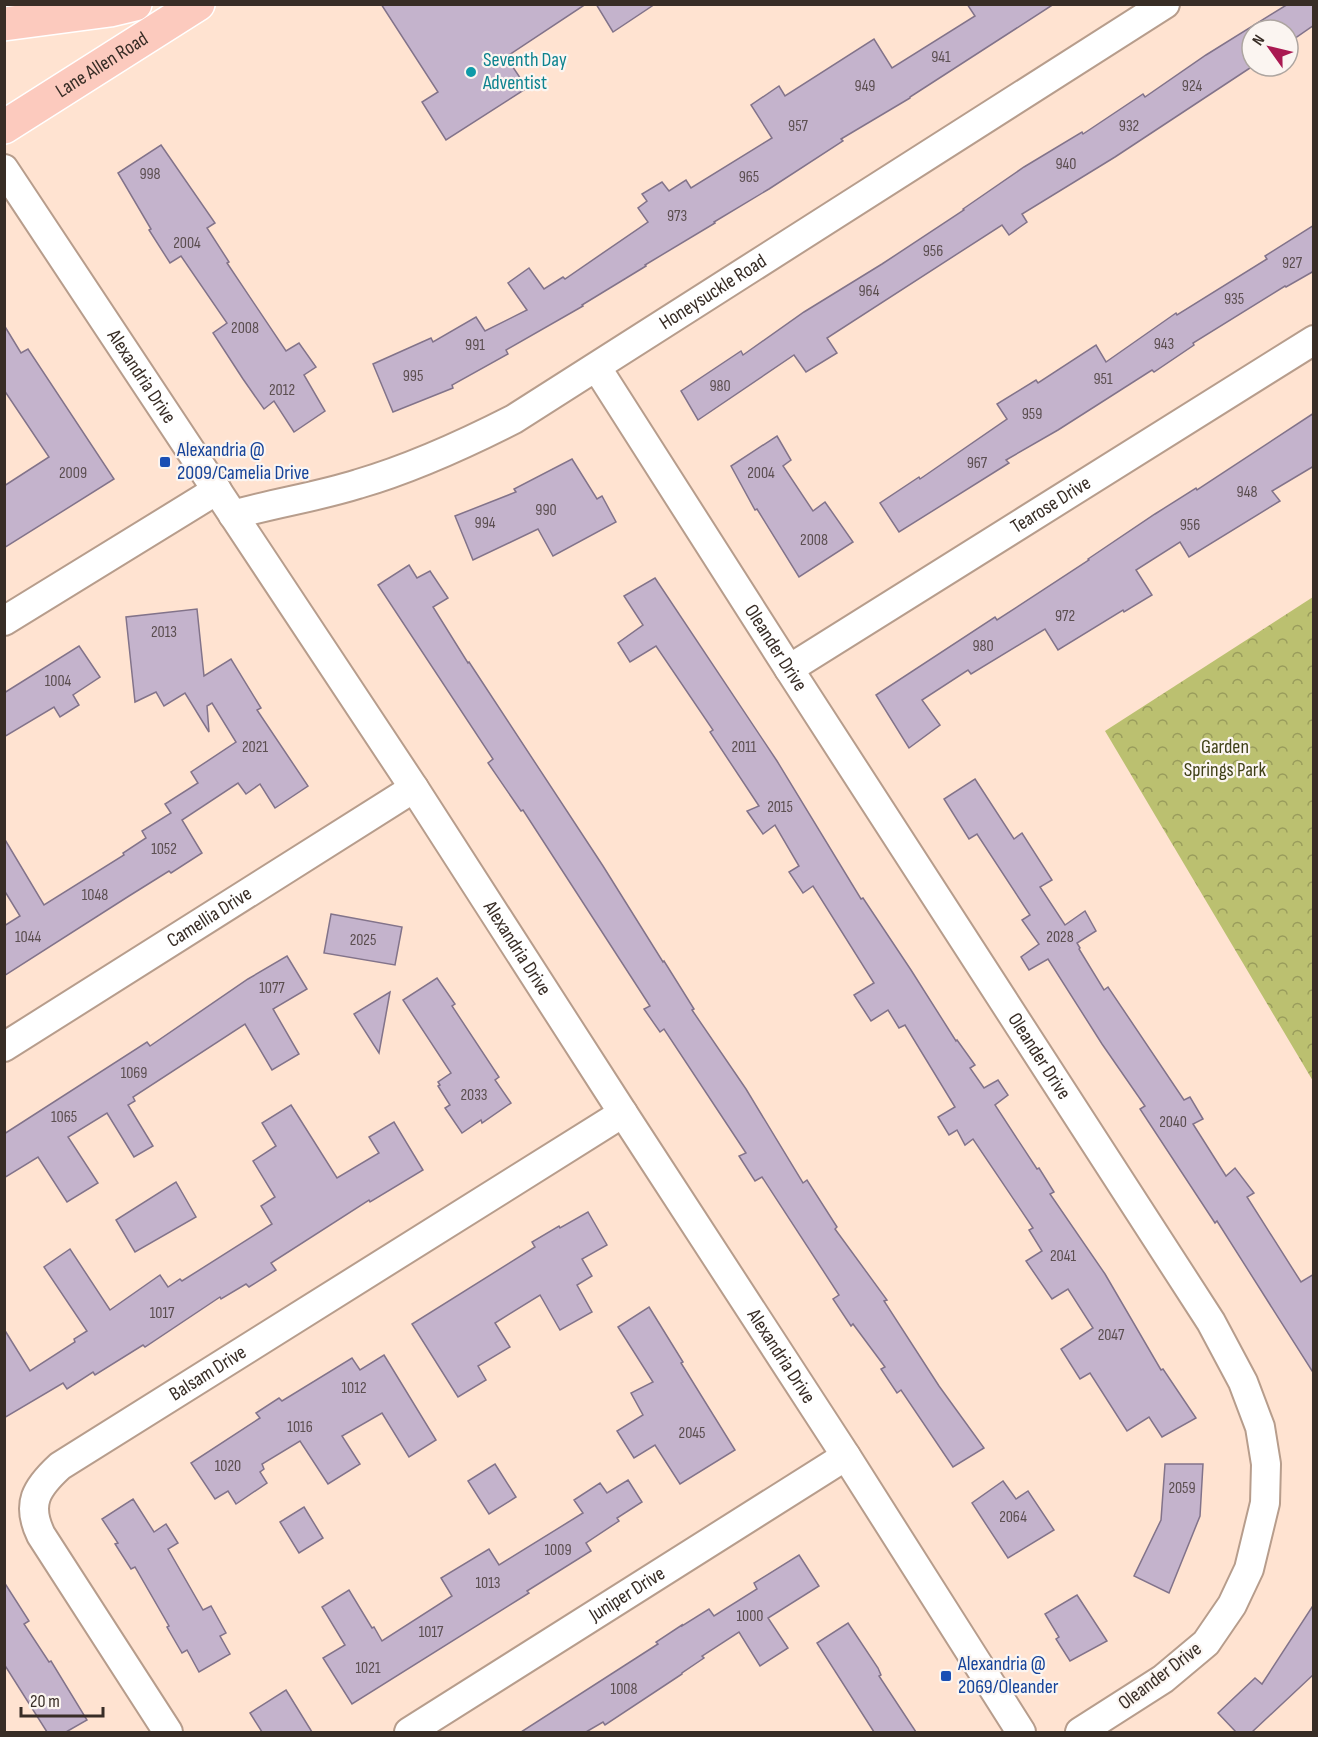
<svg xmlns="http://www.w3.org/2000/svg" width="1318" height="1737" font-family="'Sofia Sans Condensed',sans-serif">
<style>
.park{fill:url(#park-crowns)}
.building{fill:#c4b3cc;stroke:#82738a;stroke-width:1.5}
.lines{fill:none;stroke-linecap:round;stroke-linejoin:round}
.minor-casing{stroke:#b79d8c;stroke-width:32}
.major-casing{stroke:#fff;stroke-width:36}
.minor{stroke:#fff;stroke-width:28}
.major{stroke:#fccabe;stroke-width:33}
.culture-dot{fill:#0f9aa8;stroke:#fbf5f1;stroke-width:2}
.transit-dot{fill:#1a4fb4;stroke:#fbf5f1;stroke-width:2}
.labels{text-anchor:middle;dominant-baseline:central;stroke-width:4.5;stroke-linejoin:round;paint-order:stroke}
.number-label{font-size:16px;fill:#5b4e50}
.culture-label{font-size:20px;fill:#0d838f;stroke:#fbf5f1;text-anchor:start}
.street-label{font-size:20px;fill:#382d26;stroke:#fbf5f1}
.transit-label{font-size:20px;fill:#164399;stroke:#fbf5f1;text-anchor:start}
.park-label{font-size:20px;fill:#3f4016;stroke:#fbf5f1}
</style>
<defs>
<pattern id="park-crowns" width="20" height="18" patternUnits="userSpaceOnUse" patternTransform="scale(1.5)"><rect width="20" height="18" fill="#bbc070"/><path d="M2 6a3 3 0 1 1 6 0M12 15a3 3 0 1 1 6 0" fill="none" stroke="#999c5c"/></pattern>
</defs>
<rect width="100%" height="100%" fill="#ffe3d1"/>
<!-- park -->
<polygon class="park" points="1313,597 1313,1081 1105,731"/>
<!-- building -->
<g class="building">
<polygon points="381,4 586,4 506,57 527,88 446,140 422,102 438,92"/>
<polygon points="596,4 655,4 613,32"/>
<polygon points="967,4 1054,4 910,97 910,98 841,139 843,141 769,189 714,222 715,223 645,265 646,266 582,305 583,306 506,350 508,354 452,385 453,388 393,412 373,364 431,338 433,342 476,317 485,331 527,310 508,283 529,268 544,289 563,277 565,279 648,222 638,208 647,201 642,194 662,182 669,191 686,180 691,188 772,138 751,105 779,86 785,96 874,39 892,68 975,16"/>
<polygon points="1288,4 1314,4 1314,25 1288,43 1288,30 1252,30 1253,66 1115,157 1022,214 1027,222 1009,235 1002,225 827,338 837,353 806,372 794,355 698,420 681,391 741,351 743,355 804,312 882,264 964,210 963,209 1024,167 1082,132 1083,134 1143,94 1145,97 1206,55"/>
<polygon points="161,145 215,223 207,228 229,262 227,263 286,351 299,343 316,367 304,375 325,411 294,432 274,401 264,409 243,379 213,333 227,323 181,256 170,263 149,230 151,229 118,173"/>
<polygon points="1314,225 1314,271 1286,287 1285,286 1193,343 1194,345 1154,372 1152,370 1058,430 1006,460 1009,463 899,532 880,503 919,477 920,479 1007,419 997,404 1036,380 1038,383 1096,345 1106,362 1176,313 1177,315 1267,259 1265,256"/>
<polygon points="4,325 21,353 28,349 114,479 4,548 4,486 49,457 4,390"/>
<polygon points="1314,413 1314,466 1272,491 1280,501 1189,557 1180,542 1136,570 1152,595 1124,612 1123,610 1058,650 1045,629 971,674 968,670 922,700 940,725 909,748 876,695 995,617 997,620 1089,560 1088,559 1155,514 1196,488 1197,490"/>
<polygon points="777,436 791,460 783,466 813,511 825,502 853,542 799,577 757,509 755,510 731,466"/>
<polygon points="572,459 597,499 602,496 616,522 553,556 538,529 473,560 455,516 516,492 514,489"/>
<polygon points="409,565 417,578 430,571 448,598 433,607 468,663 469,662 603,866 663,962 664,961 694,1009 692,1010 746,1089 803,1183 807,1180 837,1227 835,1229 887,1300 884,1301 939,1386 984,1448 953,1467 901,1390 897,1393 881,1369 885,1367 853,1324 851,1326 833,1299 839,1295 762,1177 755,1181 739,1156 746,1153 664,1029 660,1032 644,1009 650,1006 523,810 521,811 488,763 493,759 378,585"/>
<polygon points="655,578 777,761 861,899 863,898 911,970 956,1041 957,1040 975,1065 970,1068 984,1088 998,1080 1008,1095 995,1105 1037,1169 1039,1168 1054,1192 1050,1194 1105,1274 1161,1370 1163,1369 1196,1418 1162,1437 1149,1417 1127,1431 1090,1373 1080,1379 1061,1349 1093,1328 1068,1289 1052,1299 1026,1261 1042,1251 1029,1230 1033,1228 973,1139 965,1145 957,1130 949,1135 938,1117 955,1107 905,1025 899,1028 888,1010 871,1021 854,995 874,983 813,886 803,893 789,872 799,866 775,825 763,834 747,811 759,806 710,732 713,730 656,646 630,662 618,643 643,625 624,596"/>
<polygon points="197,609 204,676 231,659 261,708 257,710 308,786 275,808 260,784 246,794 238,783 182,820 202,853 171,873 169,871 129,896 4,976 4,926 20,916 4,890 4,838 44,905 124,855 123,853 146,838 142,831 171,813 165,804 198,783 191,772 236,742 212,703 207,706 209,732 185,693 164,706 156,692 135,702 126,617"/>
<polygon points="79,646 100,677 73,695 79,705 60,717 54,707 4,737 4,693"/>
<polygon points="975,779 1014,839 1022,833 1052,880 1040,887 1065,925 1085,911 1096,931 1077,943 1080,948 1079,949 1104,990 1108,987 1184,1100 1190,1097 1203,1119 1193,1124 1226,1176 1235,1168 1254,1193 1247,1197 1301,1282 1314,1274 1314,1374 1217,1221 1215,1223 1140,1109 1145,1106 1102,1044 1048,959 1029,970 1021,957 1039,944 1022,920 1030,915 977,834 969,839 944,799"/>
<polygon points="331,914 402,927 395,965 324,953"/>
<polygon points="287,956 307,989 273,1009 299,1054 272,1070 245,1024 133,1097 135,1101 128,1105 153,1146 134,1157 107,1113 68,1137 98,1183 67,1202 38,1157 4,1178 4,1134 147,1042 150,1046 248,979"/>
<polygon points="437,978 455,1004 452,1006 499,1077 495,1080 511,1103 482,1123 481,1120 462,1133 445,1108 450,1105 438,1086 440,1085 438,1082 451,1073 403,1000"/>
<polygon points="390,992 379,1053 354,1014"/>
<polygon points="291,1105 337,1178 379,1153 369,1137 394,1122 423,1170 370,1202 369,1200 271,1263 276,1270 249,1287 246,1284 221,1299 220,1297 145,1347 143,1345 95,1375 93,1372 67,1389 63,1383 4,1418 4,1329 30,1371 75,1342 74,1339 87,1331 44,1267 70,1249 110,1310 160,1275 168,1287 180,1279 182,1281 272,1224 261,1206 275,1197 253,1161 276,1146 262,1123"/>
<polygon points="176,1182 196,1217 135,1252 116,1220"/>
<polygon points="588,1212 607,1245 582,1259 592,1276 577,1285 592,1312 560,1330 540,1295 495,1323 510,1347 478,1366 486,1380 458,1397 412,1324 535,1247 532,1242 559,1226 560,1228"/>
<polygon points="649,1307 683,1362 681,1363 735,1450 680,1484 655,1445 634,1458 617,1431 643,1415 631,1393 653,1382 618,1327"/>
<polygon points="384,1355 436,1440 409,1457 382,1413 342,1436 360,1464 328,1484 300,1441 262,1464 264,1469 260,1472 267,1483 236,1504 228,1491 215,1499 191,1463 260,1418 256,1413 279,1398 282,1401 352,1358 360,1370"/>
<polygon points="495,1464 516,1497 489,1514 468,1481"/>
<polygon points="1165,1464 1203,1464 1200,1516 1169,1593 1134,1576 1161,1520"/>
<polygon points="628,1480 642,1502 617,1518 619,1521 586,1543 591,1551 527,1591 529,1593 352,1704 323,1658 345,1645 322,1607 349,1590 372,1628 374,1627 382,1641 452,1596 441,1578 489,1549 499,1565 583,1513 574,1500 600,1483 607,1493"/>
<polygon points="1003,1481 1016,1499 1028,1491 1054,1530 1008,1558 972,1503"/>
<polygon points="133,1499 154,1532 166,1524 178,1543 168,1549 203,1610 211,1606 226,1633 220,1636 230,1654 199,1672 187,1650 182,1653 167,1627 169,1626 135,1567 131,1569 115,1544 118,1543 102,1519"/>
<polygon points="304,1507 323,1538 299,1553 280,1522"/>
<polygon points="799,1555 819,1586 768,1618 788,1648 760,1666 739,1632 702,1656 704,1658 682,1673 682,1674 605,1725 603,1722 586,1732 521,1732 658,1644 656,1642 682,1625 682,1626 709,1609 714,1616 757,1589 754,1583"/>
<polygon points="4,1582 29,1621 24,1624 49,1662 51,1661 87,1720 66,1732 47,1732 4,1664"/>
<polygon points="1077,1595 1107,1641 1070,1661 1056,1639 1059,1637 1045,1614"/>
<polygon points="1314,1604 1314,1674 1252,1732 1236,1732 1218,1713 1255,1678 1262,1684"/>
<polygon points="848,1623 878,1668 881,1675 879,1676 916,1732 874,1732 817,1643"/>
<polygon points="286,1690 312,1732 262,1732 250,1713"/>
</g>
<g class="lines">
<defs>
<g id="minor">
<path id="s1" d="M4 169 414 788 623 1113 846 1456 1021 1732"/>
<path id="s2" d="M597 368 789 669 1211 1322 1243 1382 1260 1427 1266 1464 1265 1503 1249 1569 1232 1605 1206 1643 1163 1679 1080 1732"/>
<path id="s3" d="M233 515C274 503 317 497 358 484 413 468 463 445 514 419L1165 4"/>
<polyline points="4,621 217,490"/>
<path id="s4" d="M789 669 1314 340"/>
<path id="s5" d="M4 1047 414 788"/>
<path id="s6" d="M168 1732 41 1535C26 1504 36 1488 60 1466L623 1113"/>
<path id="s7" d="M409 1732 846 1456"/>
</g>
<g id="major">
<polyline points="4,24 110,10 135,4"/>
<path id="s8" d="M4 127 198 4"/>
</g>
</defs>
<!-- minor casing -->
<use href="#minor" class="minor-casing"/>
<!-- major casing -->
<use href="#major" class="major-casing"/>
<!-- minor -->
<use href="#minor" class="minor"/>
<!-- major -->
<use href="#major" class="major"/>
</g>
<!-- markers -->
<circle class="culture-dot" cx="471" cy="72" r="6"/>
<g class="transit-dot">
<rect x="159" y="456" width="12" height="12" rx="3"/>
<rect x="940" y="1670" width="12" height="12" rx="3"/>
</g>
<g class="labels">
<!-- number labels -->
<g class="number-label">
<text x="941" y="57">941</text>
<text x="865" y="86">949</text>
<text x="1192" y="86">924</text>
<text x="798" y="126">957</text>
<text x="1129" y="126">932</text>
<text x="1066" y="164">940</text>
<text x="150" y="174">998</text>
<text x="749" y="177">965</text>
<text x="677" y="216">973</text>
<text x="187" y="243">2004</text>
<text x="933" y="251">956</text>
<text x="1292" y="263">927</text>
<text x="869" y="291">964</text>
<text x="1234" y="299">935</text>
<text x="245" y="328">2008</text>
<text x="1164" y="344">943</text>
<text x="475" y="345">991</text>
<text x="413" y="376">995</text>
<text x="1103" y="379">951</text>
<text x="720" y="386">980</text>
<text x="282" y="390">2012</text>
<text x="1032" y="414">959</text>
<text x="977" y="463">967</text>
<text x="73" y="473">2009</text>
<text x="761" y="473">2004</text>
<text x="1247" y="492">948</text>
<text x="546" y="510">990</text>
<text x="485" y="523">994</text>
<text x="1190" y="525">956</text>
<text x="814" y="540">2008</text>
<text x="1065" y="616">972</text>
<text x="164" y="632">2013</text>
<text x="983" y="646">980</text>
<text x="58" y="681">1004</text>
<text x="255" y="747">2021</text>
<text x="744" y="747">2011</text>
<text x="780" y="807">2015</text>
<text x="164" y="849">1052</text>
<text x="95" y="895">1048</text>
<text x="28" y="937">1044</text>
<text x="1060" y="937">2028</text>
<text x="363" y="940">2025</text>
<text x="272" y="988">1077</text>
<text x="134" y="1073">1069</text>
<text x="474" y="1095">2033</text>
<text x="64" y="1117">1065</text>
<text x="1173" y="1122">2040</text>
<text x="1063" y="1256">2041</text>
<text x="162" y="1313">1017</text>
<text x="1111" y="1335">2047</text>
<text x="354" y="1388">1012</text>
<text x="300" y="1427">1016</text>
<text x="692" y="1433">2045</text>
<text x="228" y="1466">1020</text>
<text x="1182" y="1488">2059</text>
<text x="1013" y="1517">2064</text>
<text x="558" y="1550">1009</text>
<text x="488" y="1583">1013</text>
<text x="750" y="1616">1000</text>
<text x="431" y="1632">1017</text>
<text x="368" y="1668">1021</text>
<text x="624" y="1689">1008</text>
</g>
<!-- culture labels -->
<g class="culture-label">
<text x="483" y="60">Seventh Day<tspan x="483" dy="23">Adventist</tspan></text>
</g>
<!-- street labels -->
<g class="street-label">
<text stroke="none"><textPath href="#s8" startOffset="116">Lane Allen Road</textPath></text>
<text stroke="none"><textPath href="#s3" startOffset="534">Honeysuckle Road</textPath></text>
<text stroke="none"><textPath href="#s1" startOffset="249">Alexandria Drive</textPath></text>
<text stroke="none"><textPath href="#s4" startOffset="309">Tearose Drive</textPath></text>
<text stroke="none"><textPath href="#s2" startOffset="332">Oleander Drive</textPath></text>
<text stroke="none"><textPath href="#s5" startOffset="243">Camellia Drive</textPath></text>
<text stroke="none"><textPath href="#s1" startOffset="933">Alexandria Drive</textPath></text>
<text stroke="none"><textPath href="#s2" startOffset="818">Oleander Drive</textPath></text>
<text stroke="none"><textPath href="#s1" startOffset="1419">Alexandria Drive</textPath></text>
<text stroke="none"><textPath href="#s6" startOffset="488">Balsam Drive</textPath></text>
<text stroke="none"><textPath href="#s7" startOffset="258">Juniper Drive</textPath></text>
<text transform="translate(1160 1676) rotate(-37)">Oleander Drive</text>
</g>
<!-- transit labels -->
<g class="transit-label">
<text x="177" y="450">Alexandria @<tspan x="177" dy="23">2009/Camelia Drive</tspan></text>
<text x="958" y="1664">Alexandria @<tspan x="958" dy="23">2069/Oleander</tspan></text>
</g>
<!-- park labels -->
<g class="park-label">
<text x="1225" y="747">Garden<tspan x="1225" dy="23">Springs Park</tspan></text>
</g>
</g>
<!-- border -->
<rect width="1318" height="1737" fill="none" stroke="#382d26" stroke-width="12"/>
<!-- north arrow -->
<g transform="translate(1270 48) rotate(304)"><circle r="28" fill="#fbf5f1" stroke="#ada5a0" stroke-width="1.5"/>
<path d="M0-4.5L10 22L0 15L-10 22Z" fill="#aa1952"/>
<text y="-9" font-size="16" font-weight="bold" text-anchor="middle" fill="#382d26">N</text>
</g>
<!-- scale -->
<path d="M21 1707v9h82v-9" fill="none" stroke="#382d26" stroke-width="3"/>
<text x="30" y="1707" font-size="18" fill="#382d26" stroke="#fbf5f1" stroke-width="4.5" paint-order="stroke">20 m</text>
</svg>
